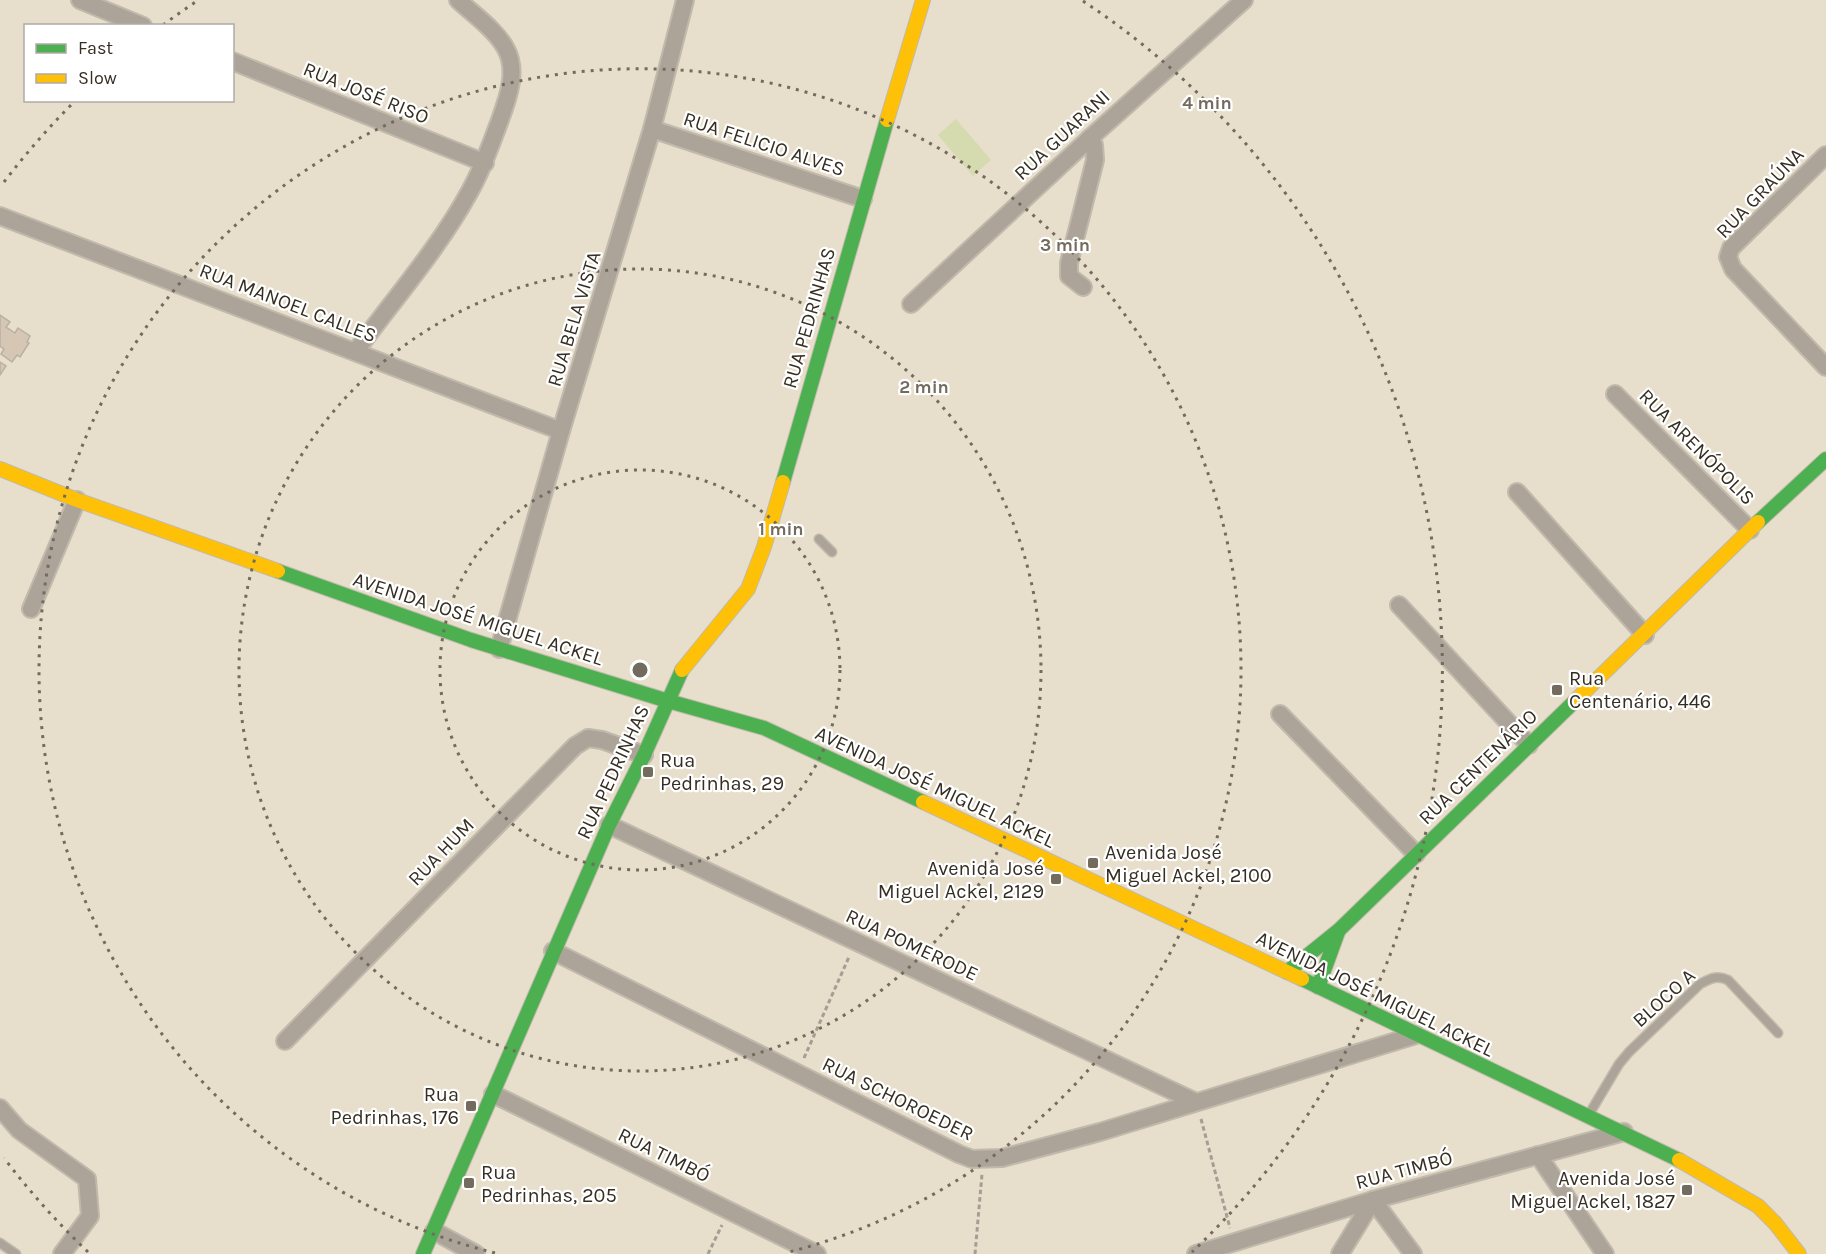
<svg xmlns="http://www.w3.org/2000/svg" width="1826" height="1254" font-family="Karla,sans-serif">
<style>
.green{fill:#d6daaf}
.building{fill:#d5c7b3;stroke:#b9b0a3;stroke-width:1.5}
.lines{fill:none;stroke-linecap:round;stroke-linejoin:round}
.lane-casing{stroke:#c1baac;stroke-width:11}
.street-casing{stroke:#c1baac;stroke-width:20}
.fast-casing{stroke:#c1baac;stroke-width:16}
.slow-casing{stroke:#c1baac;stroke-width:16}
.path{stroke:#a59e94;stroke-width:3;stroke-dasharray:4.5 3;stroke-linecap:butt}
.lane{stroke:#aca499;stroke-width:8}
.street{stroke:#aca499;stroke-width:16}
.fast{stroke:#4caf50;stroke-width:14}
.slow{stroke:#ffc107;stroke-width:14}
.ring{fill:none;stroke:#736c5e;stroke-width:3;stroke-dasharray:3 6}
.poi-dot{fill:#736c5e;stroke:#fff;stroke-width:2}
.labels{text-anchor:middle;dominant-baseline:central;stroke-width:4.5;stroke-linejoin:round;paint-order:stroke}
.street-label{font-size:20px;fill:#352e22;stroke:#fff}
.poi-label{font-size:20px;fill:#352e22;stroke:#fff;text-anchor:start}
.centre{fill:#736c5e;stroke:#fff;stroke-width:3}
.ring-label{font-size:18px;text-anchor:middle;font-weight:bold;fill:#736c5e;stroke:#fff;stroke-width:4.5;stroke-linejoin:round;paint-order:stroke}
</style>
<rect width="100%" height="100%" fill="#e7decc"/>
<!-- green -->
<polygon class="green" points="956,119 991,160 973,176 938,135"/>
<!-- building -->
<g class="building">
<polygon points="0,315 10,322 6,327 15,333 18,328 30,336 27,342 29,343 20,357 17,355 12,362 1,354 4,349 0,346"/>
<polygon points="0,362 6,366 0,375"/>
</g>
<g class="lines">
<defs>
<g id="lane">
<polyline points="819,539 832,552"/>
<path d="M1588 1116 1619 1064 1629 1052 1700 984C1711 978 1717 975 1728 980L1778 1033"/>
<polyline points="0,1243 16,1254"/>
</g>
<g id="street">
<polyline points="80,0 143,26"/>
<polyline points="232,61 485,163"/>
<polyline points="652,129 863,199"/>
<polyline points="1826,155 1731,248 1728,257 1733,269 1826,367"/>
<polyline points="0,216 561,431"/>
<polyline points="1083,287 1069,276 1069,263 1095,160 1094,145 1090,138"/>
<polyline points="911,304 1090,138 1244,0"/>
<path d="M356 351C394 299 439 248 470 191 483 168 491 144 500 120 508 98 518 71 506 49 496 30 474 15 458 0"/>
<polyline points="1615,394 1750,530"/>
<polyline points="1517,492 1645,635"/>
<polyline points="1399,605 1529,745"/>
<polyline points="31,609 77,500"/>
<polyline points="499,649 561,431 652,129 685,0"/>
<polyline points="1280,714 1416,854"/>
<polyline points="609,825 1196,1102"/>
<polyline points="553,951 959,1154 972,1159 1002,1158 1100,1132 1416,1035"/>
<polyline points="285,1041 575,746 588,738 602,740 644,755"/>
<polyline points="493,1094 817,1254"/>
<polyline points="0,1108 19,1130 87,1179 90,1216 62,1254"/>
<polyline points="1538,1155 1605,1254"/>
<polyline points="1373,1200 1413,1254"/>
<polyline points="434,1231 476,1254"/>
<polyline points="1196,1254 1373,1200 1624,1132"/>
<polyline points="1340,1254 1373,1200"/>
</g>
<g id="fast">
<polyline points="783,482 887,120"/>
<polyline points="1758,522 1826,459"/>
<polyline points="278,571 471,640 668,701 764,728 923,802"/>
<polyline points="1287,972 1339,930 1576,700"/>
<polyline points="1302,979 1679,1160"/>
<polyline points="1318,987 1338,932"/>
<polyline points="423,1254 609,825 644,755 682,670"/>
</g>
<g id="slow">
<polyline points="887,120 923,0"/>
<polyline points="0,469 77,500 278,571"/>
<polyline points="682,670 748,589 764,547 783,482"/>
<polyline points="1576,700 1758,522"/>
<polyline points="923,802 1302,979"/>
<polyline points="1679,1160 1758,1206 1775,1223 1799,1254"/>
</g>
</defs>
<!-- lane casing -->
<use href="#lane" class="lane-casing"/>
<!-- street casing -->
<use href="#street" class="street-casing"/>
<!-- fast casing -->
<use href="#fast" class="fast-casing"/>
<!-- slow casing -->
<use href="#slow" class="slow-casing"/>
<!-- path -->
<g class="path">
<polyline points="804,1058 849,957"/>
<polyline points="1201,1119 1230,1228"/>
<polyline points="708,1254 722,1225"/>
<polyline points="975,1254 982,1174"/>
</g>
<!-- lane -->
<use href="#lane" class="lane"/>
<!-- street -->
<use href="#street" class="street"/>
<!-- fast -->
<use href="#fast" class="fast"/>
<!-- slow -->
<use href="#slow" class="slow"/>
</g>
<!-- distance rings -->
<g class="ring">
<circle cx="640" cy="670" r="200"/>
<circle cx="640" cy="670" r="401"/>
<path d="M495 1253A601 601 0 1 1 785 1253"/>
<path d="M88 1252A802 802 0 0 1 4 1158M4 182A802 802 0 0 1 73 103M163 25A802 802 0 0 1 197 1M1083 1A802 802 0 0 1 1192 1252"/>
</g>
<!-- markers -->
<g class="poi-dot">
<rect x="1551" y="684" width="12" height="12" rx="3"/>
<rect x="642" y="766" width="12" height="12" rx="3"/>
<rect x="1087" y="857" width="12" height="12" rx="3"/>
<rect x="1050" y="873" width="12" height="12" rx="3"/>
<rect x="465" y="1100" width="12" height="12" rx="3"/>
<rect x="463" y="1177" width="12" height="12" rx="3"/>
<rect x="1681" y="1184" width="12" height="12" rx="3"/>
</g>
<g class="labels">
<!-- street labels -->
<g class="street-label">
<text transform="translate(366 93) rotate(22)">RUA JOSÉ RISO</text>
<text transform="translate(1062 135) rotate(-43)">RUA GUARANI</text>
<text transform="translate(764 144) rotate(18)">RUA FELICIO ALVES</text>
<text transform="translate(1760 193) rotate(-46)">RUA GRAÚNA</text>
<text transform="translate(288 303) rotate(21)">RUA MANOEL CALLES</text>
<text transform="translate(809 318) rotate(-74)">RUA PEDRINHAS</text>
<text transform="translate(574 319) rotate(-73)">RUA BELA VISTA</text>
<text transform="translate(1697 447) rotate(45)">RUA ARENÓPOLIS</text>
<text transform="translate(478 619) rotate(18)">AVENIDA JOSÉ MIGUEL ACKEL</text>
<text transform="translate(1478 767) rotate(-44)">RUA CENTENÁRIO</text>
<text transform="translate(613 772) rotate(-65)">RUA PEDRINHAS</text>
<text transform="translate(935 787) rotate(25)">AVENIDA JOSÉ MIGUEL ACKEL</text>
<text transform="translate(441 852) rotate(-46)">RUA HUM</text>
<text transform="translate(912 945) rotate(25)">RUA POMERODE</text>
<text transform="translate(1375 994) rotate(26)">AVENIDA JOSÉ MIGUEL ACKEL</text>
<text transform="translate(1664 998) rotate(-42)">BLOCO A</text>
<text transform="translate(898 1099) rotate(26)">RUA SCHOROEDER</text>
<text transform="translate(664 1155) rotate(26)">RUA TIMBÓ</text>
<text transform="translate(1404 1170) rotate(-15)">RUA TIMBÓ</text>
</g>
<!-- poi labels -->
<g class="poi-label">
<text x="1569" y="678">Rua<tspan x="1569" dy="23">Centenário, 446</tspan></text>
<text x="660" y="760">Rua<tspan x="660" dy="23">Pedrinhas, 29</tspan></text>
<text x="1105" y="852">Avenida José<tspan x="1105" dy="23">Miguel Ackel, 2100</tspan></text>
<text x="1044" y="868" text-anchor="end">Avenida José<tspan x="1044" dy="23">Miguel Ackel, 2129</tspan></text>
<text x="459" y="1094" text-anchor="end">Rua<tspan x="459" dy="23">Pedrinhas, 176</tspan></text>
<text x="481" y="1172">Rua<tspan x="481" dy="23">Pedrinhas, 205</tspan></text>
<text x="1675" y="1178" text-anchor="end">Avenida José<tspan x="1675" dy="23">Miguel Ackel, 1827</tspan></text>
</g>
</g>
<circle cx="640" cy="670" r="9" class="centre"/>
<g class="ring-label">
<text x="1207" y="109">4 min</text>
<text x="1065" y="251">3 min</text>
<text x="924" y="393">2 min</text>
<text x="781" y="535">1 min</text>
</g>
<!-- legend -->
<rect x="24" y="24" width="210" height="78" fill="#ffffff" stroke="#aeaba7" stroke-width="1.5"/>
<rect x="36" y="44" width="30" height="9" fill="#4caf50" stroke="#aeaba7" stroke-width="1.5"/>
<text x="78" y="54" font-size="18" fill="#352e22">Fast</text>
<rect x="36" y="74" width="30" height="9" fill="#ffc107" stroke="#aeaba7" stroke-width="1.5"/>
<text x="78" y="84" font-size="18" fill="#352e22">Slow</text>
</svg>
